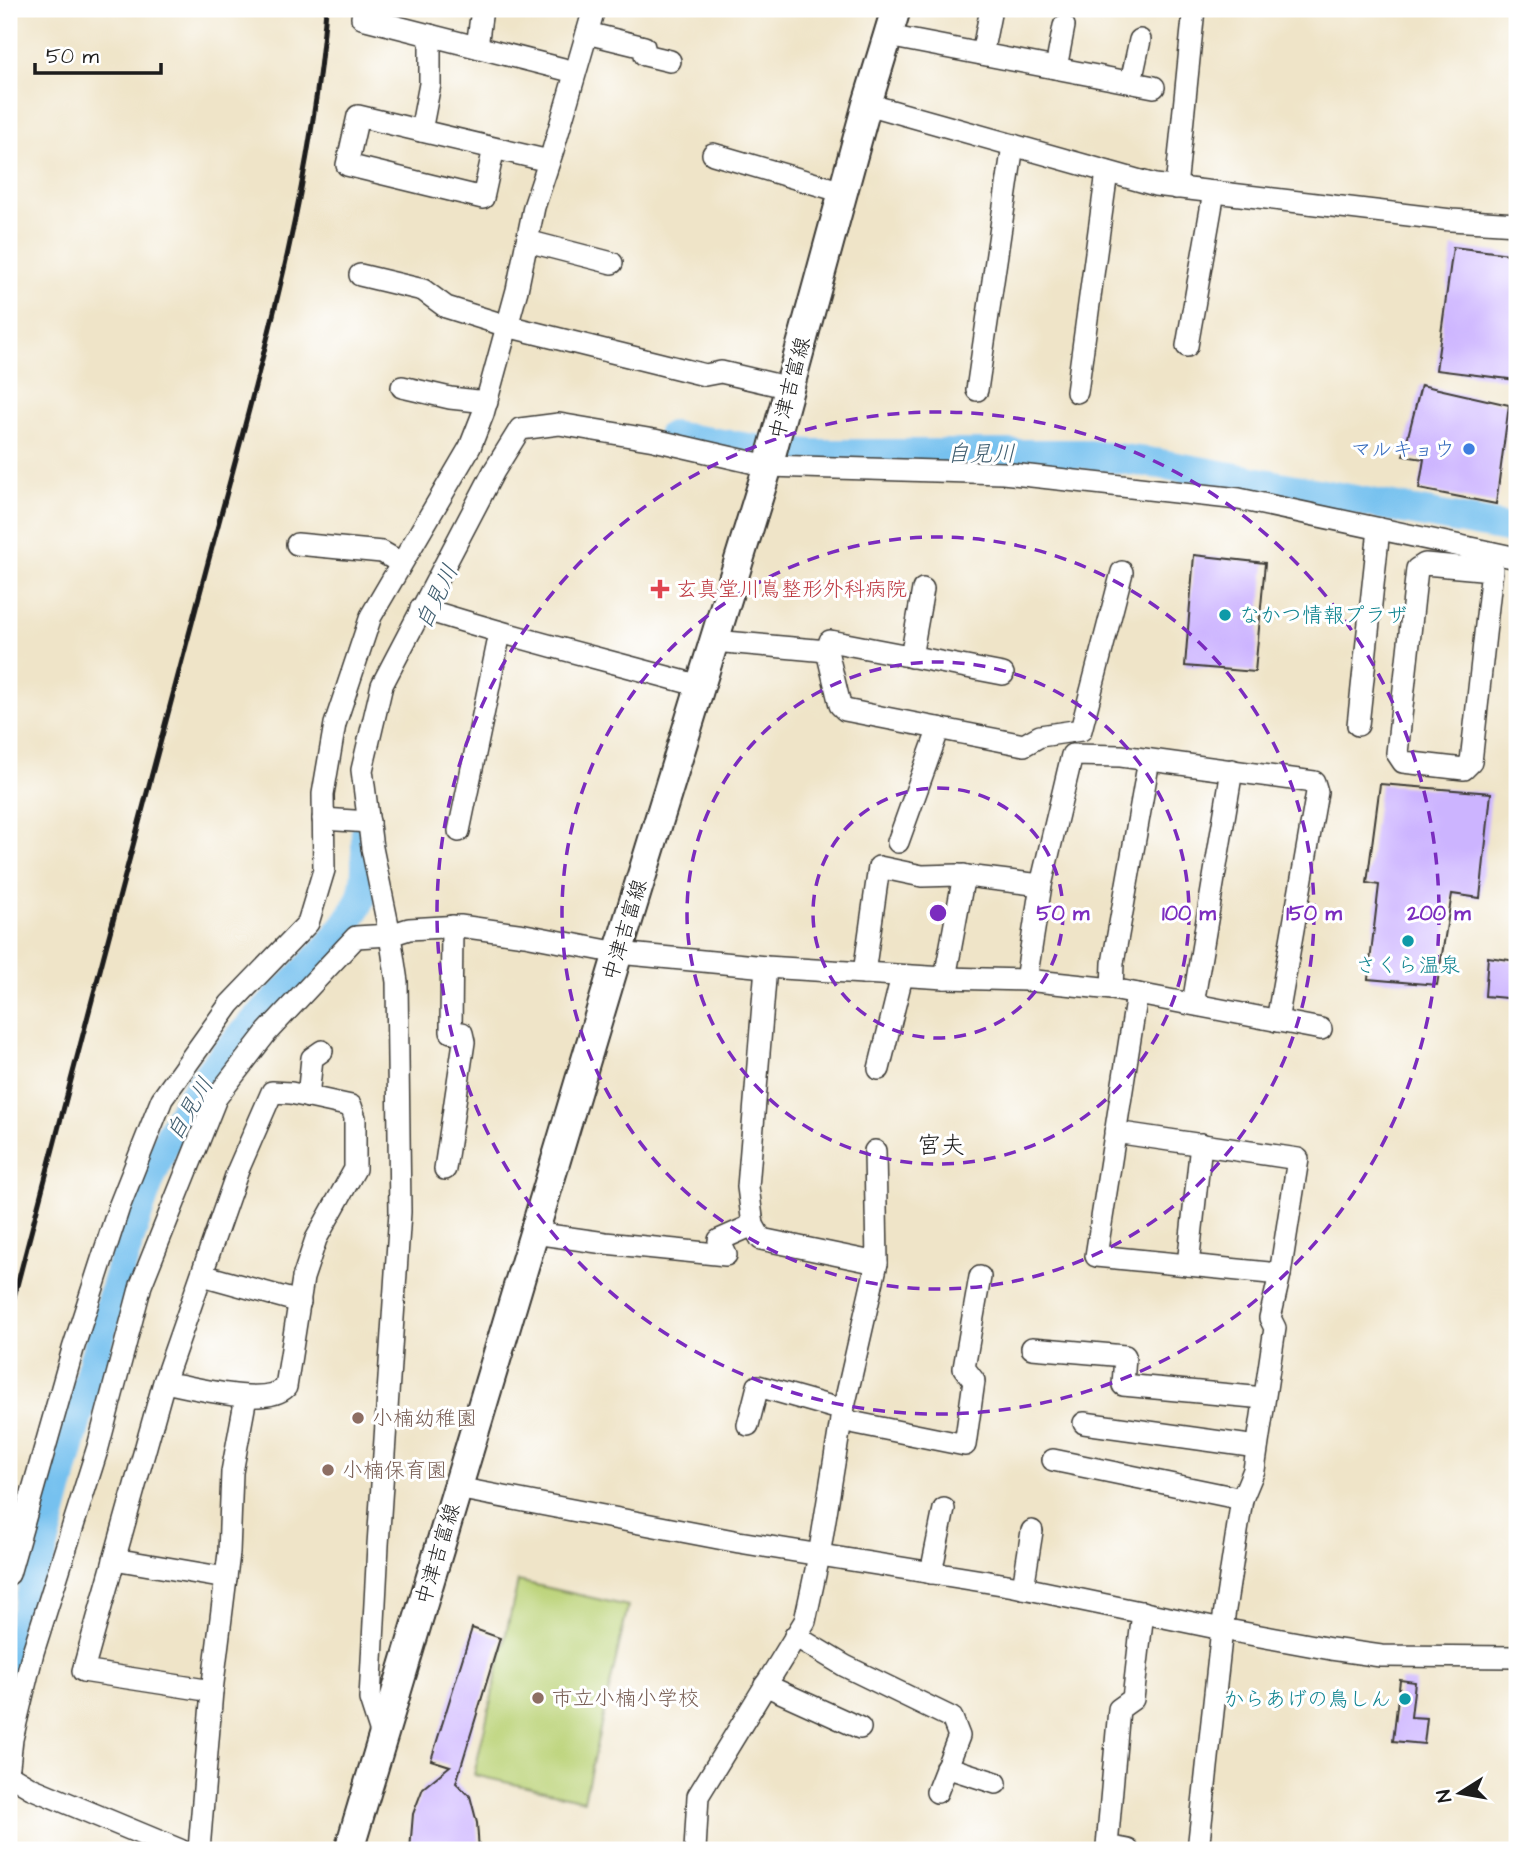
<svg xmlns="http://www.w3.org/2000/svg" width="1526" height="1859" font-family="'Architects Daughter','Klee One',sans-serif">
<style>
.green{fill:#bbd378;stroke:#6c784a;stroke-width:2}
.lines{fill:none;stroke-linecap:round;stroke-linejoin:round}
.river{stroke:#76c1ef;stroke-width:30}
.building{fill:#ccb4ff}
.minor-casing{stroke:#3c3a36;stroke-width:24}
.major-casing{stroke:#3c3a36;stroke-width:32}
.minor{stroke:#fff;stroke-width:21}
.major{stroke:#fff;stroke-width:28}
.rail{stroke:#1c1c1c;stroke-width:5}
.ring{fill:none;stroke:#7b2cbf;stroke-width:3.5;stroke-dasharray:12 9}
.shop-dot{fill:#3f7fe0;stroke:#fff;stroke-width:2.5}
.health-dot{fill:#e0444e;stroke:#fff;stroke-width:2.5}
.culture-dot{fill:#0f9aa8;stroke:#fff;stroke-width:2.5}
.education-dot{fill:#8d6e63;stroke:#fff;stroke-width:2.5}
.labels{text-anchor:middle;dominant-baseline:central;stroke-width:6;stroke-linejoin:round;paint-order:stroke}
.street-label{font-size:21px;fill:#1c1c1c;stroke:#fff}
.shop-label{font-size:21px;fill:#366cbe;stroke:#fff;text-anchor:end}
.health-label{font-size:21px;fill:#be3a42;stroke:#fff;text-anchor:start}
.culture-label{font-size:21px;fill:#0d838f;stroke:#fff;text-anchor:start}
.education-label{font-size:21px;fill:#785e54;stroke:#fff;text-anchor:start}
.water-label{font-size:23px;font-style:italic;fill:#405e70;stroke:#fff}
.quarter-label{font-size:24px;fill:#1c1c1c;stroke:#fff}
.centre{fill:#7b2cbf;stroke:#fff;stroke-width:3.5}
.ring-label{font-size:21px;text-anchor:middle;font-weight:bold;fill:#7b2cbf;stroke:#fff;stroke-width:6;stroke-linejoin:round;paint-order:stroke}
</style>
<rect width="100%" height="100%" fill="#fff"/>
<filter id="ink" filterUnits="userSpaceOnUse"><feTurbulence type="fractalNoise" baseFrequency=".0143" numOctaves="2"/><feDisplacementMap in="SourceGraphic" scale="14" xChannelSelector="R" yChannelSelector="G"/><feConvolveMatrix kernelMatrix="1 2 1 2 8 2 1 2 1" color-interpolation-filters="sRGB"/></filter>
<filter id="wash" filterUnits="userSpaceOnUse"><feTurbulence type="fractalNoise" baseFrequency=".00686" numOctaves="4" result="noise"/><feDisplacementMap in="SourceGraphic" scale="28" xChannelSelector="R" yChannelSelector="G"/><feGaussianBlur stdDeviation="1.57" result="paint"/><feColorMatrix in="noise" values="0 0 0 0 0 0 0 0 0 0 0 0 0 0 0 0 0 1.4 0 .05"/><feComposite in="paint" operator="in"/></filter>
<g filter="url(#wash)">
<rect width="100%" height="100%" fill="#efe4c8"/>
<!-- green -->
<polygon class="green" points="518,1581 628,1606 584,1800 474,1775"/>
<g class="lines">
<!-- river -->
<g class="river">
<polyline points="672,436 756,449 810,454 1082,454 1161,464 1517,530"/>
<path d="M9 1684C41 1556 73 1427 111 1301 133 1228 154 1148 199 1086 235 1035 284 996 325 950 338 934 353 918 361 898 369 876 365 848 366 824"/>
</g>
</g>
<g id="blocks">
<!-- building -->
<g class="building">
<polygon points="1453,247 1517,255 1517,380 1436,370"/>
<polygon points="1421,385 1509,405 1496,504 1419,489 1424,459 1403,456"/>
<polygon points="1194,555 1265,563 1255,672 1185,666"/>
<polygon points="1380,784 1491,793 1480,898 1452,894 1437,985 1368,979 1379,885 1367,883"/>
<polygon points="1488,957 1517,961 1517,999 1485,996"/>
<polygon points="472,1628 500,1638 456,1783 470,1796 477,1823 479,1850 410,1850 413,1814 423,1788 450,1766 431,1760"/>
<polygon points="1400,1680 1415,1682 1411,1717 1427,1718 1424,1744 1393,1741"/>
</g>
</g>
</g>
<g filter="url(#ink)">
<use href="#blocks" fill-opacity="0" stroke="#3c3a36" stroke-width="2"/>
<g class="lines">
<defs>
<g id="minor">
<polyline points="363,9 362,18 575,72"/>
<polyline points="587,33 644,47 645,55 670,61"/>
<polyline points="888,36 1154,87"/>
<polyline points="477,47 482,9"/>
<polyline points="982,54 990,14"/>
<polyline points="1056,68 1064,26"/>
<polyline points="1131,82 1140,40"/>
<polyline points="867,104 1155,185 1451,220 1517,224"/>
<polyline points="421,131 430,84 430,35"/>
<polyline points="494,148 483,198 347,165 358,116 549,161"/>
<polyline points="713,154 843,192"/>
<polyline points="1176,188 1194,9"/>
<polyline points="527,241 612,263"/>
<polyline points="360,275 423,290 446,307 507,326 705,375 721,372 790,388"/>
<polyline points="1187,346 1214,192"/>
<polyline points="402,387 450,398 487,402"/>
<polyline points="977,390 1013,145"/>
<polyline points="1077,392 1107,172"/>
<polyline points="297,544 382,552 401,563"/>
<polyline points="1492,553 1492,570 1471,762 1464,769 1403,762 1397,753 1417,569 1425,564 1492,570"/>
<path d="M421 608C513 638 607 660 700 686"/>
<polyline points="714,641 827,651 840,705 845,710 1024,745 1040,736 1081,730 1122,572"/>
<polyline points="827,651 830,641 1003,674"/>
<polyline points="911,657 923,589"/>
<polyline points="1358,725 1379,529"/>
<polyline points="323,819 369,822"/>
<polyline points="459,831 500,633"/>
<polyline points="898,842 939,728"/>
<polyline points="864,973 879,867 922,876 958,875 1041,885"/>
<polyline points="945,978 964,875"/>
<polyline points="1026,980 1041,885 1072,755 1121,756 1314,782 1317,792 1277,1021"/>
<polyline points="1112,989 1113,963 1149,760"/>
<polyline points="1193,1004 1232,770"/>
<polyline points="879,1069 902,976"/>
<polyline points="308,1097 312,1058 322,1051"/>
<polyline points="1115,1132 1298,1159 1280,1274 1096,1256 1137,994"/>
<polyline points="875,1151 877,1263"/>
<polyline points="445,1169 464,1042 462,1033 451,1032 452,926"/>
<polyline points="534,1233 605,1243 726,1255 719,1240 753,1225"/>
<polyline points="1188,1265 1201,1144"/>
<polyline points="202,1275 300,1302"/>
<polyline points="1032,1348 1125,1356 1123,1385 1264,1398"/>
<path d="M164 1382C192 1387 266 1408 286 1387L303 1278 316 1239 355 1169V1118L351 1106 291 1093 272 1092 238 1170 164 1382 83 1671 212 1691"/>
<polyline points="841,1420 965,1445 974,1381 964,1368 980,1277"/>
<polyline points="1084,1423 1257,1447"/>
<polyline points="748,1425 758,1386 843,1410"/>
<polyline points="1053,1460 1242,1499"/>
<polyline points="457,1488 739,1542 1014,1586 1222,1629 1331,1649 1381,1656 1517,1657"/>
<polyline points="114,1559 226,1578"/>
<polyline points="931,1573 944,1509"/>
<polyline points="9,1574 73,1349 119,1207 162,1099 230,1004 308,923 324,870 323,794 335,724 371,616 470,447 483,414 517,290 534,207 553,150 594,9"/>
<polyline points="1023,1588 1032,1531"/>
<polyline points="795,1636 845,1666 952,1718 959,1736 937,1792"/>
<polyline points="765,1685 860,1728"/>
<polyline points="382,1736 370,1699 378,1545 400,1212 397,982 390,935 409,929 460,926 525,935 618,953 766,967 945,978 1026,980 1112,989 1321,1029"/>
<polyline points="9,1766 12,1739 33,1652 98,1447 141,1285 216,1098 267,1032 356,937 390,935 372,848 362,770 382,685 494,471 520,429 559,424 654,440 768,466 1003,473 1239,499 1517,558"/>
<polyline points="946,1767 996,1783"/>
<polyline points="9,1775 31,1788 180,1850"/>
<polyline points="199,1850 212,1691 229,1553 232,1472 246,1397"/>
<polyline points="695,1850 698,1796 805,1621 819,1556 841,1420 877,1263 761,1239 753,1225 748,1187 766,967"/>
<polyline points="1128,1850 1107,1846 1119,1709 1133,1699 1143,1612"/>
<polyline points="1198,1850 1222,1629 1242,1499 1254,1470 1275,1328 1270,1318 1280,1274"/>
</g>
<polyline id="major" points="349,1850 618,953 768,466 867,104 896,9"/>
</defs>
<!-- minor casing -->
<use href="#minor" class="minor-casing"/>
<!-- major casing -->
<use href="#major" class="major-casing"/>
<!-- minor -->
<use href="#minor" class="minor"/>
<!-- major -->
<use href="#major" class="major"/>
<!-- rail -->
<path class="rail" d="M9 1316C74 1067 140 819 206 570 255 386 311 200 326 9"/>
</g>
</g>
<!-- distance rings -->
<g class="ring">
<circle cx="938" cy="913" r="125"/>
<circle cx="938" cy="913" r="251"/>
<circle cx="938" cy="913" r="376"/>
<circle cx="938" cy="913" r="501"/>
</g>
<!-- markers -->
<circle class="shop-dot" cx="1469" cy="449" r="7"/>
<path class="health-dot" d="M656.5 578.5h7v7h7v7h-7v7h-7v-7h-7v-7h7z"/>
<g class="culture-dot">
<circle cx="1225" cy="615" r="7"/>
<circle cx="1408" cy="941" r="7"/>
<circle cx="1405" cy="1699" r="7"/>
</g>
<g class="education-dot">
<circle cx="358" cy="1418" r="7"/>
<circle cx="328" cy="1470" r="7"/>
<circle cx="538" cy="1698" r="7"/>
</g>
<g class="labels">
<!-- street labels -->
<g class="street-label">
<text transform="translate(790 388) rotate(-75)">中津吉富線</text>
<text transform="translate(625 930) rotate(-73)">中津吉富線</text>
<text transform="translate(438 1554) rotate(-73)">中津吉富線</text>
</g>
<!-- shop labels -->
<g class="shop-label">
<text x="1455" y="449">マルキョウ</text>
</g>
<!-- health labels -->
<g class="health-label">
<text x="676" y="589">玄真堂川嶌整形外科病院</text>
</g>
<!-- culture labels -->
<g class="culture-label">
<text x="1239" y="615">なかつ情報プラザ</text>
<text x="1408" y="965" text-anchor="middle">さくら温泉</text>
<text x="1391" y="1699" text-anchor="end">からあげの鳥しん</text>
</g>
<!-- education labels -->
<g class="education-label">
<text x="372" y="1418">小楠幼稚園</text>
<text x="342" y="1470">小楠保育園</text>
<text x="552" y="1698">市立小楠小学校</text>
</g>
<!-- water labels -->
<g class="water-label">
<text x="981" y="454">自見川</text>
<text transform="translate(437 597) rotate(-64)">自見川</text>
<text transform="translate(190 1109) rotate(-59)">自見川</text>
</g>
<!-- quarter labels -->
<g class="quarter-label">
<text x="941" y="1146">宮夫</text>
</g>
</g>
<circle cx="938" cy="913" r="10" class="centre"/>
<g class="ring-label">
<text x="1063" y="920">50 m</text>
<text x="1189" y="920">100 m</text>
<text x="1314" y="920">150 m</text>
<text x="1439" y="920">200 m</text>
</g>
<!-- margin -->
<rect width="1526" height="1859" fill="none" stroke="#fff" stroke-width="35"/>
<!-- north arrow -->
<g transform="translate(1460 1793) rotate(259)" stroke="#ffffff" stroke-width="5" paint-order="stroke">
<path d="M0-5L12 26L0 18L-12 26Z" fill="#1c1c1c"/>
<text y="-10" font-size="19" font-weight="bold" text-anchor="middle" fill="#1c1c1c">N</text>
</g>
<!-- scale -->
<path d="M35 63v10h126v-10" fill="none" stroke="#1c1c1c" stroke-width="3.5"/>
<text x="46" y="63" font-size="21" fill="#1c1c1c" stroke="#ffffff" stroke-width="5" paint-order="stroke">50 m</text>
</svg>
